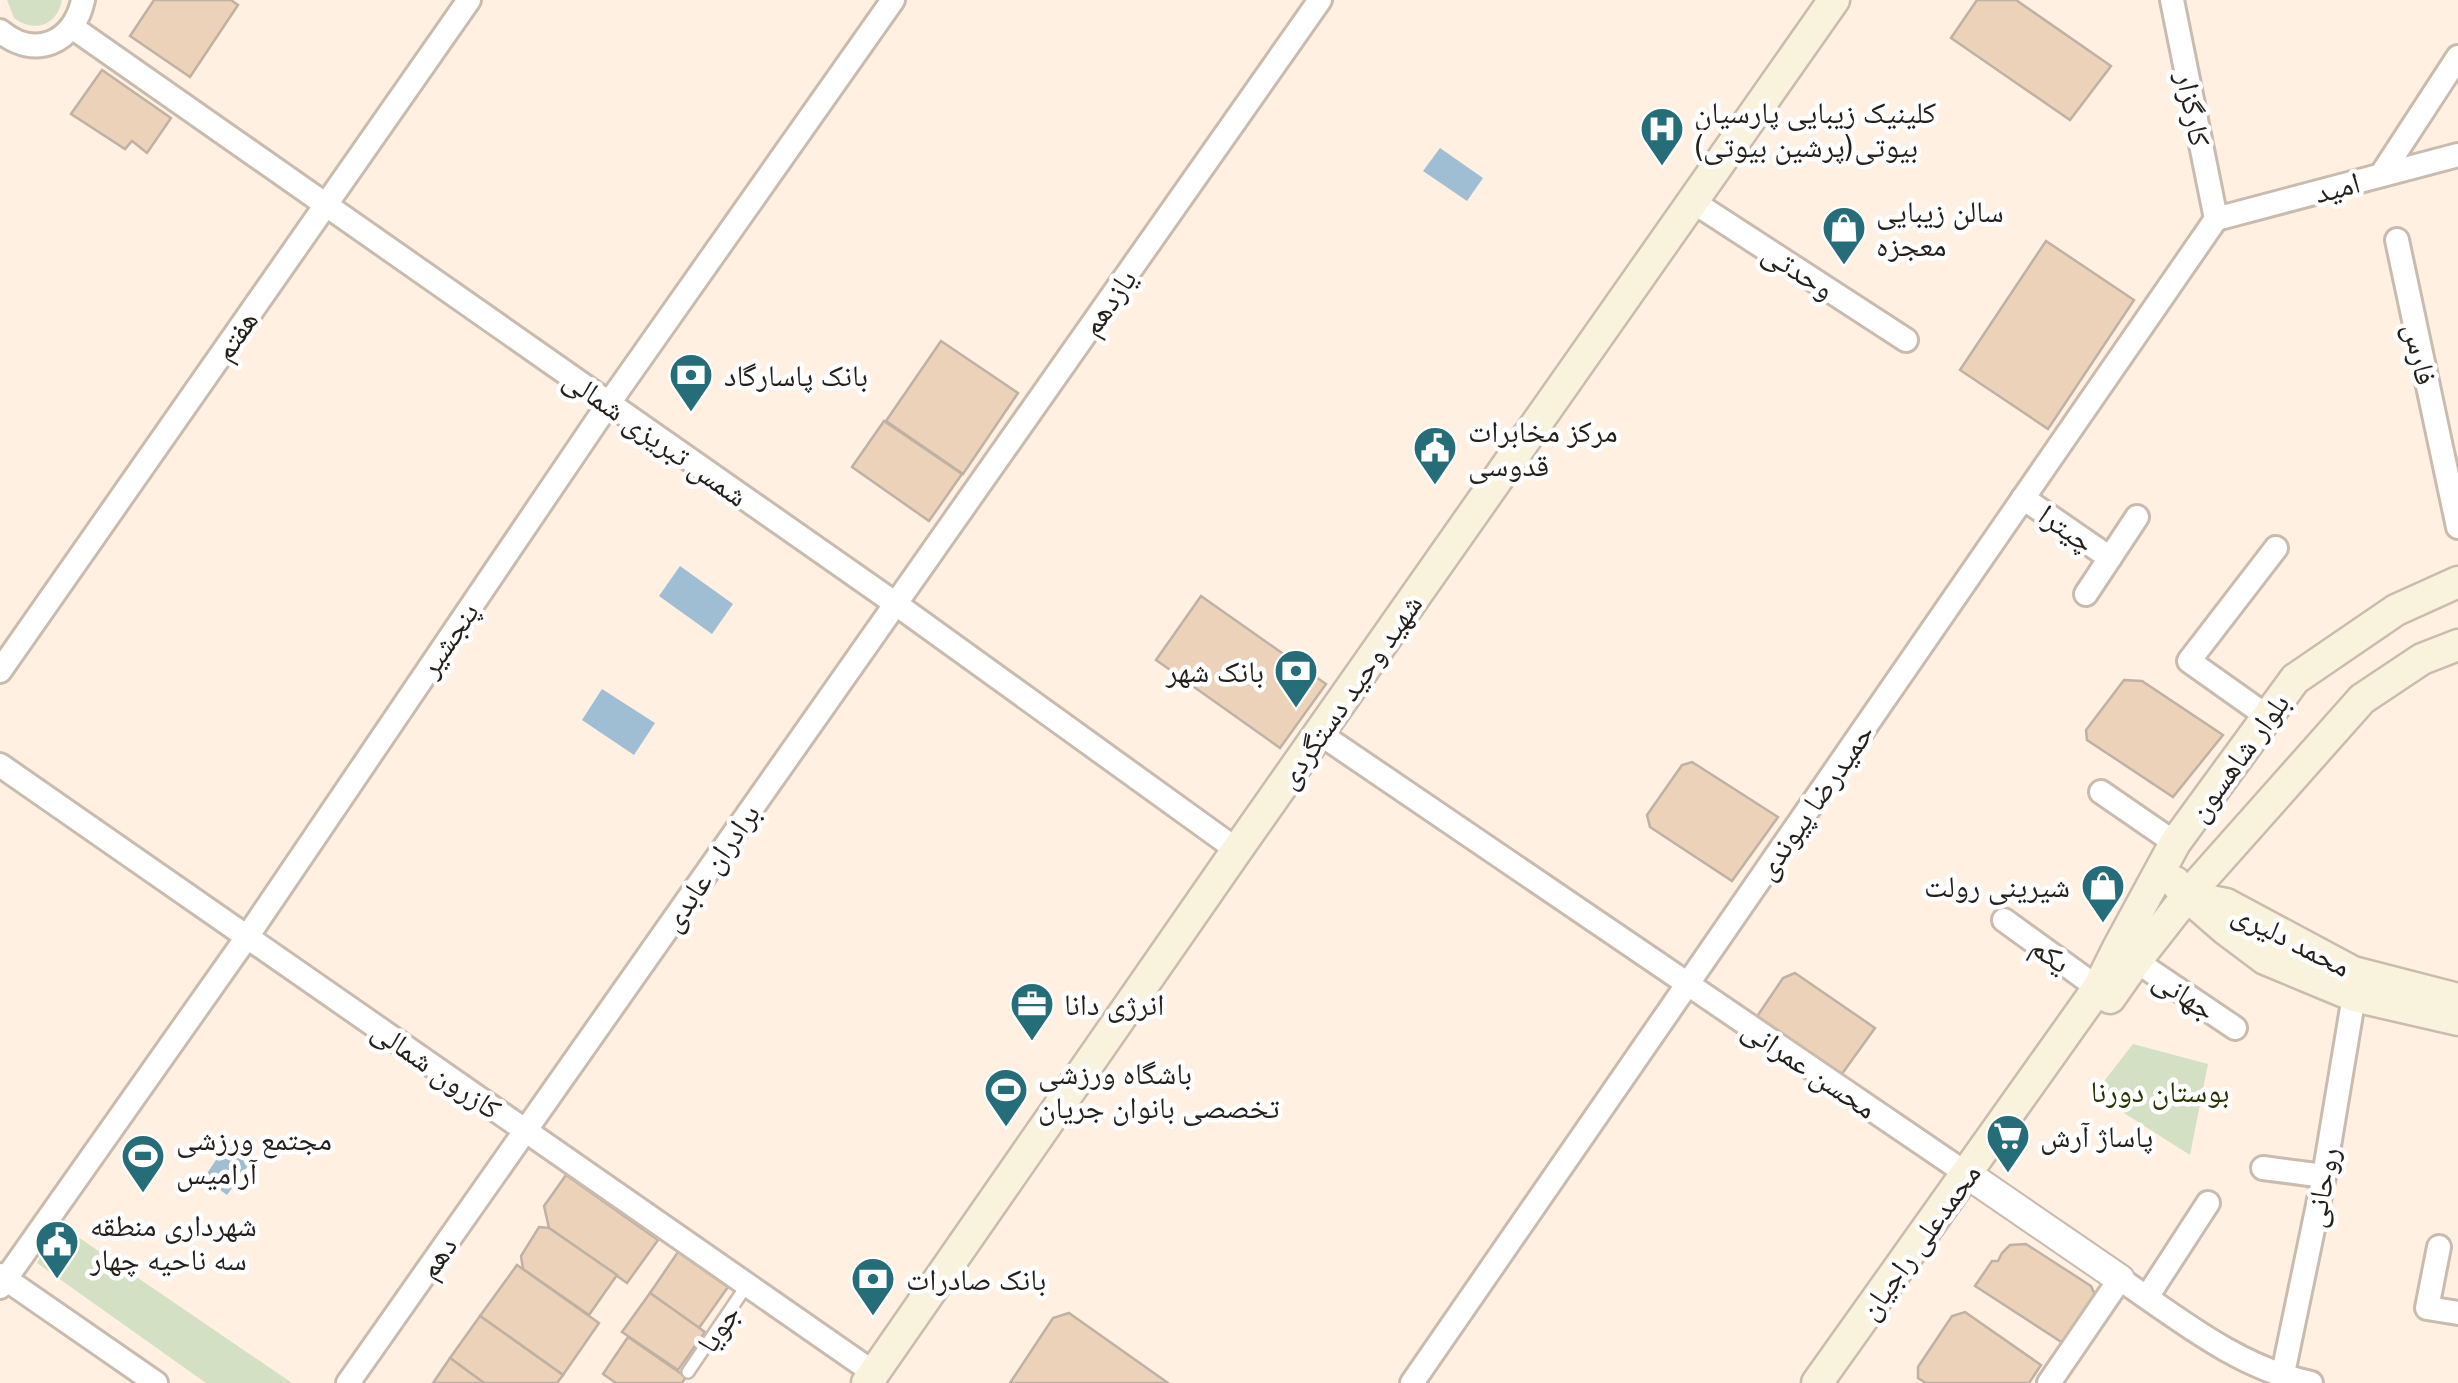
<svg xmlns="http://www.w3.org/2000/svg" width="2458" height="1383" font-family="'Public Sans','Noto Naskh Arabic',sans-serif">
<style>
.green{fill:#d4e0c3}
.water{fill:#9fbed3}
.building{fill:#ebd2b8;stroke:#bfb1a3;stroke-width:2.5}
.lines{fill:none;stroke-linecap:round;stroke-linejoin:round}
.service-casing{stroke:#c9bbad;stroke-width:16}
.minor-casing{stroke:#c9bbad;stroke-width:28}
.tertiary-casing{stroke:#c9bbad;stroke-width:32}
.secondary-casing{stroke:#c9bbad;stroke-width:35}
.service{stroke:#fff;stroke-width:11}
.minor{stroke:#fff;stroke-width:22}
.tertiary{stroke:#fff;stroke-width:28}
.secondary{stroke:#f9f2dc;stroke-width:30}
.labels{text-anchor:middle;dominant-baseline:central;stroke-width:9;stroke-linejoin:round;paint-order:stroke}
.street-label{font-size:30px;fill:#241f1a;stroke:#fff}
.poi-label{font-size:30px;fill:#241f1a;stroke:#fff;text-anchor:start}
.park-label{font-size:30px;fill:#253400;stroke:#fff}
</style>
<rect width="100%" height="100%" fill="#fff0e1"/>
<!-- green -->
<g class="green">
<path d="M7 0H62C57 26 34 33 14 18Z"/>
<polygon points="2133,1044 2208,1064 2190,1155 2094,1094"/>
<polygon points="59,1224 292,1383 206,1383 37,1263"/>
</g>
<!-- water -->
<g class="water">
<polygon points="1440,148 1483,178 1467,201 1423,171"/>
<polygon points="680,566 733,604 712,634 659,596"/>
<polygon points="602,689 655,723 634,755 582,720"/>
<polygon points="230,1139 255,1156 227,1195 204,1178"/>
</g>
<!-- building -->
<g class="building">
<polygon points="154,0 231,0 238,5 190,77 130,36"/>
<polygon points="1977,0 2016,0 2111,66 2070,120 1951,38"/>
<polygon points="102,70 171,118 147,153 132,141 125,149 71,114"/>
<polygon points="2046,241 2134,300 2048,429 1960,370"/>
<polygon points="941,341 1018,393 963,474 886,421"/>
<polygon points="884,421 962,474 929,521 852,467"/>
<polygon points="1201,596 1326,684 1280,748 1156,660"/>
<polygon points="2124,680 2142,681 2223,735 2173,797 2087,740 2086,730"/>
<polygon points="1692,762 1778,817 1732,881 1650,827 1647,815 1682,765"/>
<polygon points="1795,973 1875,1028 1839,1078 1754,1021 1783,978"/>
<polygon points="566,1175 658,1240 627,1283 549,1228 544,1206"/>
<polygon points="539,1227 549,1228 617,1275 589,1315 523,1269 521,1256"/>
<polygon points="2026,1244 2091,1286 2097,1299 2066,1345 1975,1286 1992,1261 1998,1261 2002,1253 2010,1245"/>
<polygon points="678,1252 728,1287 699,1328 650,1293"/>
<polygon points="517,1265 599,1323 563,1375 480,1316"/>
<polygon points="650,1293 705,1332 678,1370 622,1332"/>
<polygon points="1965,1312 2041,1365 2029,1383 1926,1383 1918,1378 1918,1367 1952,1316"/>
<polygon points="1069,1313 1168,1383 1010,1383 1053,1318"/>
<polygon points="480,1316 563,1375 557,1383 484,1383 450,1358"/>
<polygon points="628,1337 686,1377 682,1383 616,1383 603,1374"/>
<polygon points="450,1358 484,1383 433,1383"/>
</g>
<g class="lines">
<defs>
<polyline id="service" points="688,1372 747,1285"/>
<g id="minor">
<polyline points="2172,0 2216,219"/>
<polyline points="72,27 896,604 1237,850"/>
<path d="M0 31C35 60 74 43 83 0"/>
<polyline points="2381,175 2458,57"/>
<polyline points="1692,201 1906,340"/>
<polyline points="2216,219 2458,155"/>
<polyline points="2397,240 2458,527"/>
<polyline points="2023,498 2110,558"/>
<polyline points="2086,594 2137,517"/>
<polyline points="0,671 469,0"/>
<polyline points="2268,717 2189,661 2276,548"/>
<polyline points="1319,733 1967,1174"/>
<polyline points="0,765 874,1373"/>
<polyline points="2101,792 2175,843"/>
<polyline points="2004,920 2098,988"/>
<polyline points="2136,961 2235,1028"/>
<polyline points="2263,1168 2324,1176"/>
<polyline points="2439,1247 2427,1308 2458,1313"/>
<polyline points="0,1275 156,1383"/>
<polyline points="0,1287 247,937 609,403 893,0"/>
<polyline points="2147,1297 2208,1203"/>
<polyline points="348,1383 1320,0"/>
<polyline points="1412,1383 2216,219"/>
<path d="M2049 1383 2120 1279C2180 1320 2239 1368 2311 1383"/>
<polyline points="2281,1383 2324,1176 2354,996"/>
</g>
<polyline id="tertiary" points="1967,1174 2120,1279"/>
<g id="secondary">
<polyline points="2175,882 2187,896 2225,929 2265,959 2354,996 2458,1020"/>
<polyline points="2195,898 2226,904 2353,972 2458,999"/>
<polyline points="2110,998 2136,961 2187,896 2362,699 2422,659 2458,645"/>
<polyline points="867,1383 1237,850 1834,0"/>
<polyline points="1817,1383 2098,988 2118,948 2175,843 2295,679 2396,610 2458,582"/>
</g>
</defs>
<!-- service casing -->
<use href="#service" class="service-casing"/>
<!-- minor casing -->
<use href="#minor" class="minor-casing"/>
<!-- tertiary casing -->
<use href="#tertiary" class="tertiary-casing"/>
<!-- secondary casing -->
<use href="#secondary" class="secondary-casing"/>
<!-- service -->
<use href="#service" class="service"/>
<!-- minor -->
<use href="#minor" class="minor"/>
<!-- tertiary -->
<use href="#tertiary" class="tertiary"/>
<!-- secondary -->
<use href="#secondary" class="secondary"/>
</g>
<!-- icons -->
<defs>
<symbol id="hospital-pin" viewBox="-11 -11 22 30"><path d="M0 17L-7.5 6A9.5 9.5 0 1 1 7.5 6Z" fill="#256e79" stroke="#fff"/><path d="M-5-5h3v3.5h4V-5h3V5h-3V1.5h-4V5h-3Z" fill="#fff"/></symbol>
<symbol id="shop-pin" viewBox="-11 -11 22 30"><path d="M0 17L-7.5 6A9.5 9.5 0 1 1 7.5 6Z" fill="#256e79" stroke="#fff"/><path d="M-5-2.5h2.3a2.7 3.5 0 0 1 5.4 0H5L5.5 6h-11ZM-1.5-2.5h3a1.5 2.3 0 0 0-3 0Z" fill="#fff"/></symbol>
<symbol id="bank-pin" viewBox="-11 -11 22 30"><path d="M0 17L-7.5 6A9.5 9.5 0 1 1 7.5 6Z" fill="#256e79" stroke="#fff"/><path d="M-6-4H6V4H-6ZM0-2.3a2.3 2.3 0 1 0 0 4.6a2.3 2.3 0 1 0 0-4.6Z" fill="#fff"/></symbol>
<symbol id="civic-pin" viewBox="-11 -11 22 30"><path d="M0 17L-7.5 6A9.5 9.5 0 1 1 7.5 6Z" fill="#256e79" stroke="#fff"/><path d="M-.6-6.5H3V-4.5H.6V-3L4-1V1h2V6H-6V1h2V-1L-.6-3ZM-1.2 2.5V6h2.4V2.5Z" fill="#fff"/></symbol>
<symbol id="office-pin" viewBox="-11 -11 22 30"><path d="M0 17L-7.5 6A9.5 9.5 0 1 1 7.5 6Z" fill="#256e79" stroke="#fff"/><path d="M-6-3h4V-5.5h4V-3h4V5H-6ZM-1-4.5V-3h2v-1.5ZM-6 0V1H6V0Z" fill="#fff"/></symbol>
<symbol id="stadium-pin" viewBox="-11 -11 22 30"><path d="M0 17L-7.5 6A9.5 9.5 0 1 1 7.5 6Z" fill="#256e79" stroke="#fff"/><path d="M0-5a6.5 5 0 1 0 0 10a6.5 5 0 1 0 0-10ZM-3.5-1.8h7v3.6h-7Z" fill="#fff"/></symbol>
<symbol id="supermarket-pin" viewBox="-11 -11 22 30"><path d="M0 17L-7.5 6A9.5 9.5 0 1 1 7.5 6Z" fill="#256e79" stroke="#fff"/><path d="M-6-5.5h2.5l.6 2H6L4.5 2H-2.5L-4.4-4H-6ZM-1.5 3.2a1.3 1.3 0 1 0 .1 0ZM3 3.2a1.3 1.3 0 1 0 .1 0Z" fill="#fff"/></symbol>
</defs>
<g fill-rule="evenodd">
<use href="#hospital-pin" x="1637" y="104" width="50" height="68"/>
<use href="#shop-pin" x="1819" y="203" width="50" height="68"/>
<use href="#bank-pin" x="666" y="350" width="50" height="68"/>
<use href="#civic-pin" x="1410" y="423" width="50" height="68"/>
<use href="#bank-pin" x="1271" y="646" width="50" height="68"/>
<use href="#shop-pin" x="2078" y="861" width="50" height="68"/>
<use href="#office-pin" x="1007" y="979" width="50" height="68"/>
<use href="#stadium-pin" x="981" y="1065" width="50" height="68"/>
<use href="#supermarket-pin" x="1983" y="1111" width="50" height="68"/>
<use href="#stadium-pin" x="118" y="1131" width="50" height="68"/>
<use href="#civic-pin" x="32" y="1217" width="50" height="68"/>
<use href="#bank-pin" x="848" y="1254" width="50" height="68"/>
</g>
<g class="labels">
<!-- street labels -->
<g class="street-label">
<text transform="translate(2194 109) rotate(79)">کارگزار</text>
<text transform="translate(2337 187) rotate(-15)">امید</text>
<text transform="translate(1799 270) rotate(33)">وحدتی</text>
<text transform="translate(1108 302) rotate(-55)">یازدهم</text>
<text transform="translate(235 335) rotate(-55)">هفتم</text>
<text transform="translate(2421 354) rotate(78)">فارس</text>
<text transform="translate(656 437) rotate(35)">شمس تبریزی شمالی</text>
<text transform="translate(2067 528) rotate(35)">چیترا</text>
<text transform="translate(448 639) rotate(-56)">پنجشیر</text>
<text transform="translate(1349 691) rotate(-55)">شهید وحید دستگردی</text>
<text transform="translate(2238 757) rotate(-54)">بلوار شاهسون</text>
<text transform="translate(1814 801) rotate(-55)">حمیدرضا پیوندی</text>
<text transform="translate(710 867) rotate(-55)">برادران عابدی</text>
<text transform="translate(2292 939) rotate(27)">محمد دلیری</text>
<text transform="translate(2051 954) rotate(36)">یکم</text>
<text transform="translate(2185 994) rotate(34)">جهانی</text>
<text transform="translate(1810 1068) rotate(34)">محسن عمرانی</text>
<text transform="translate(437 1069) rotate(35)">کازرون شمالی</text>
<text transform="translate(2321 1187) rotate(-79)">روحانی</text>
<text transform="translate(1919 1241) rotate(-54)">محمدعلی راجیان</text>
<text transform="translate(437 1257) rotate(-55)">دهم</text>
<text transform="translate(718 1328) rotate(-56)">جویا</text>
</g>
<!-- poi labels -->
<g class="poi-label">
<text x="1694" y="112">کلینیک زیبایی پارسیان<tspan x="1694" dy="34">بیوتی(پرشین بیوتی)</tspan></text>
<text x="1876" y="211">سالن زیبایی<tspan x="1876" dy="34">معجزه</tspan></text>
<text x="724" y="375">بانک پاسارگاد</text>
<text x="1468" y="431">مرکز مخابرات<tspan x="1468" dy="34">قدوسی</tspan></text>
<text x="1264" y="671" text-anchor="end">بانک شهر</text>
<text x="2070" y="886" text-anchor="end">شیرینی رولت</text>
<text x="1064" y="1004">انرژی دانا</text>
<text x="1038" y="1073">باشگاه ورزشی<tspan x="1038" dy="34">تخصصی بانوان جریان</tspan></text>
<text x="2040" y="1136">پاساژ آرش</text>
<text x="176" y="1139">مجتمع ورزشی<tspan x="176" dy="34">آرامیس</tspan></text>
<text x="90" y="1225">شهرداری منطقه<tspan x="90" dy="34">سه ناحیه چهار</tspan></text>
<text x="906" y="1279">بانک صادرات</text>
</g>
<!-- park labels -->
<g class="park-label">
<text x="2160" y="1091">بوستان دورنا</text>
</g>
</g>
</svg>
